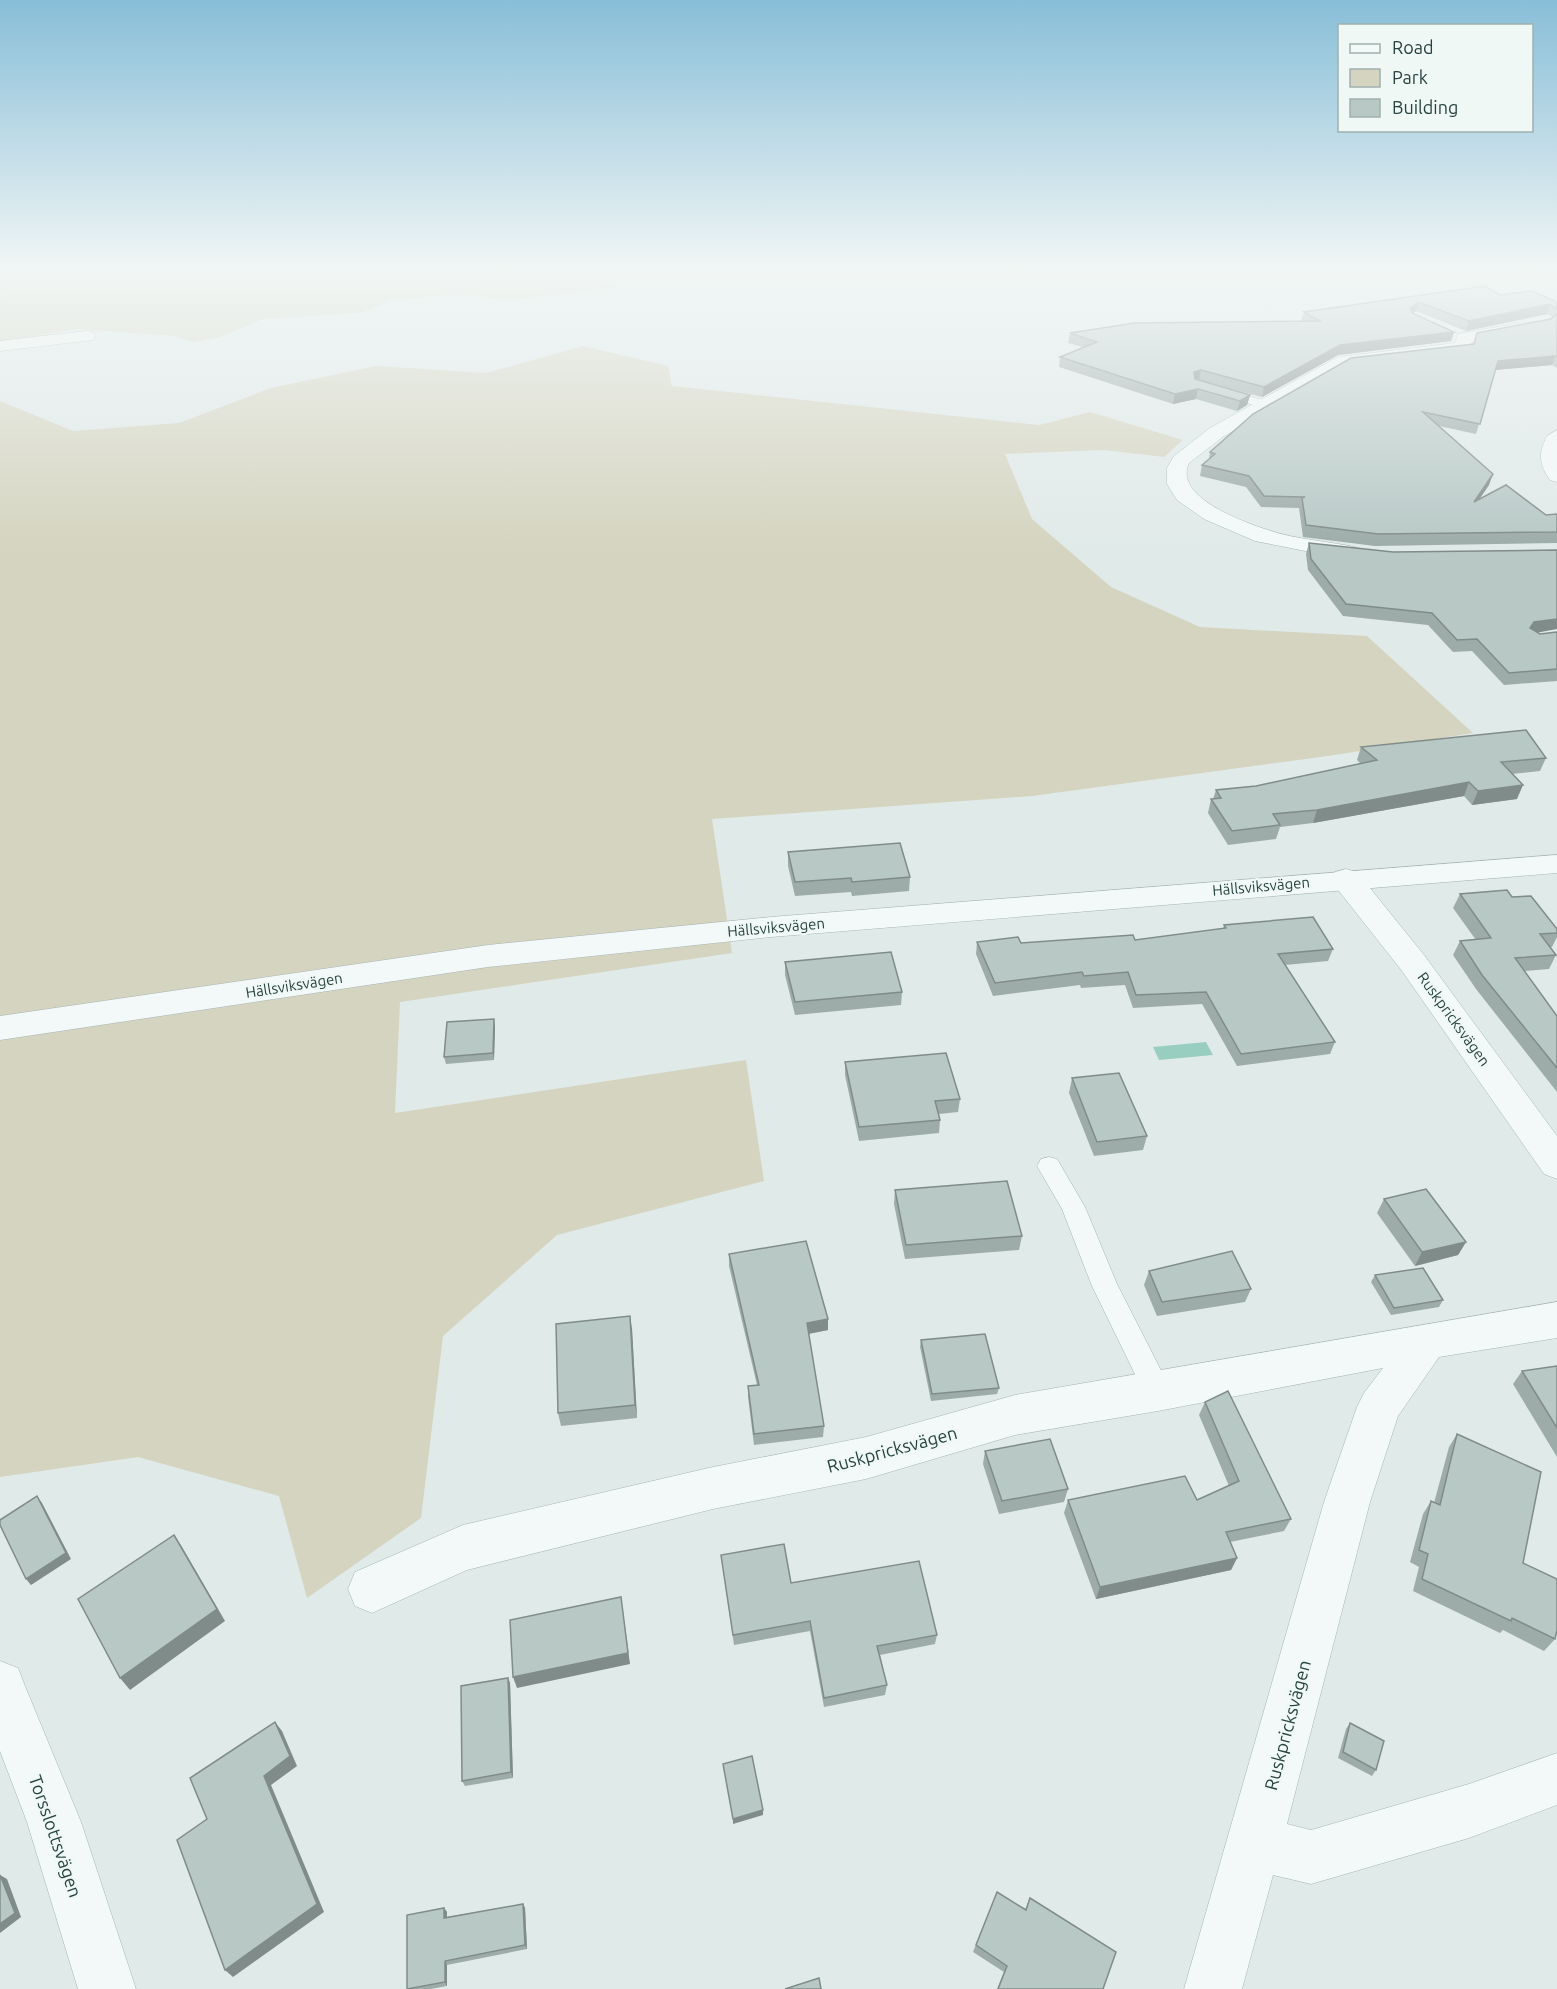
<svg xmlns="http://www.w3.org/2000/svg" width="1557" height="1989" font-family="Ubuntu,sans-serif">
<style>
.green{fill:#d5d4c0}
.water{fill:#98cebf}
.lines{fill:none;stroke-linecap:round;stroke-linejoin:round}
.service-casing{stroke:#a5b5b3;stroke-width:1}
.minor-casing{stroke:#a5b5b3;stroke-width:1}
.tertiary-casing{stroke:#a5b5b3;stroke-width:1}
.service{fill:#f3f8f8;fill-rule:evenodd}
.minor{fill:#f3f8f8;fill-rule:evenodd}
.tertiary{fill:#f3f8f8;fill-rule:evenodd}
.wall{fill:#9daca9}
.shaded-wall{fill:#808c8a}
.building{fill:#b7c8c5;stroke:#808c8a;stroke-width:1.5}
.labels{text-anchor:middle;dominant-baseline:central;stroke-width:4.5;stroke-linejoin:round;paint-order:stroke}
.street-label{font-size:15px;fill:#27433f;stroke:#f0f8f6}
.near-street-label{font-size:18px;fill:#27433f;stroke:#f0f8f6}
</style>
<rect width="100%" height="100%" fill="#e0eae9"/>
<!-- green -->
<g class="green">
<polygon points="0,271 575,271 619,287 508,300 460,294 392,300 360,313 263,319 220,337 193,342 175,336 78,329 0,341 0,298 6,294 0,293"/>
<polygon points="583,346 668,366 672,386 1039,425 1090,412 1183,440 1164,457 1104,450 1005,454 1032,519 1111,587 1200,627 1367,636 1473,733 1328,756 1032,796 712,819 732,953 400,1002 395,1113 746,1060 764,1181 557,1235 443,1336 421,1518 307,1598 279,1496 138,1457 0,1477 0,401 73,431 179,423 271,388 376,366 486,373"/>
</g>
<!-- water -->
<polygon class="water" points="1206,1042 1213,1055 1159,1060 1153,1047"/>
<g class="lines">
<defs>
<g id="service">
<polygon points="1221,389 1271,402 1273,405 1267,409 1217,394 1215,392"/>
<polygon points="1049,1157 1057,1159 1085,1207 1117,1284 1172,1392 1168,1401 1158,1404 1148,1401 1092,1286 1062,1209 1037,1166 1041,1159"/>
</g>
<g id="minor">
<path d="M1520 323 1526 324 1528 328 1526 332 1472 342 1470 351 1348 366 1224 436 1189 463C1173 497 1243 522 1268 530 1297 540 1329 541 1359 548L1362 553 1359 558 1351 560 1255 541 1204 519 1177 500 1167 484V468L1174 456 1210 428 1338 357 1455 343 1458 334Z"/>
<polygon points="87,331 93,332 95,336 93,340 0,351 0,341"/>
<path d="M1557 430V482L1550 480C1539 465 1538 453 1547 436Z"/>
<polygon points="1346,869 1357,872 1424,955 1557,1136 1557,1179 1544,1174 1402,971 1335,886 1331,879 1335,872"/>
<polygon points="1557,1302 1557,1338 1439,1357 1398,1416 1370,1502 1287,1824 1311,1830 1469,1784 1557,1753 1557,1805 1469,1838 1311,1884 1273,1875 1242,1989 1184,1989 1324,1502 1357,1407 1364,1393 1383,1368 1158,1411 1015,1435 866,1479 713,1509 467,1570 372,1613 355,1606 348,1589 355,1572 463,1525 713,1467 866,1437 1015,1395"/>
<polygon points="0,1661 18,1668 25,1686 81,1822 136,1989 78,1989 27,1822 0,1751"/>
</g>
<polygon id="tertiary" points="1557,855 1557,873 771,937 488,967 0,1040 0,1016 488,945 771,917"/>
</defs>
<!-- service casing -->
<use href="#service" class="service-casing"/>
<!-- minor casing -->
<use href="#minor" class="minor-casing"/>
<!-- tertiary casing -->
<use href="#tertiary" class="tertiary-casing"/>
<!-- service -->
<use href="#service" class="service"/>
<!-- minor -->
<use href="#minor" class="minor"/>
<!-- tertiary -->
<use href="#tertiary" class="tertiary"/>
</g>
<!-- wall -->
<g class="wall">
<polygon points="1500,295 1557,302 1557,368 1552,365 1495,370 1476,434 1439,426 1489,485 1479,499 1546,515 1557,514 1557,543 1375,546 1303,537 1299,508 1261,507 1246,487 1200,476 1202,465 1209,459 1210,452 1474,344 1553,317 1547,314 1466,331 1416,311 1413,313 1454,332 1451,341 1338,355 1262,397 1198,380 1250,395 1247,405 1237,411 1196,399 1173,404 1059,367 1060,357 1083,347 1068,343 1070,333 1301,321 1304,312"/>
<polygon points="1309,543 1393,552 1540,634 1557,632 1557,681 1504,685 1472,651 1453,652 1428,625 1343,616 1308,570 1306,554"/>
<polygon points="1361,747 1546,758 1540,771 1512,774 1517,799 1472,805 1464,796 1313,823 1280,827 1276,839 1228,845 1208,813 1211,799 1213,799 1216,790 1256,786 1361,764 1357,760"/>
<polygon points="788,852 910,877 909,891 852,896 851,892 795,896 788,866"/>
<polygon points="1460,894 1512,897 1557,929 1557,937 1552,947 1550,947 1556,955 1549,969 1525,971 1557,1016 1557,1092 1476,989 1453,955 1460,941 1476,940 1453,908"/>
<polygon points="1224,925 1333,949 1328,961 1285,965 1335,1042 1330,1054 1237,1066 1202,1004 1133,1008 1125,985 1081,988 1080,985 993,996 976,954 977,942 1021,943 1135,940 1223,929"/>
<polygon points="785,962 902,992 901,1005 795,1015 785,975"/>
<polygon points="495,1026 494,1060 446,1064 444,1057"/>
<polygon points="845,1062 960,1099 958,1112 939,1114 940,1120 939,1133 859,1141 845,1075"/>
<polygon points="1072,1078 1147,1136 1143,1150 1094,1156 1069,1093"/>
<polygon points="895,1190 1022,1236 1019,1250 905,1259 894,1204"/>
<polygon points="1384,1199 1466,1242 1458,1255 1415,1266 1377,1213"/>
<polygon points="729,1254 828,1330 809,1334 824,1426 823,1437 754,1445 748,1397 748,1386 757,1385 729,1266"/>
<polygon points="1149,1271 1251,1289 1245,1302 1157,1316 1144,1285"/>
<polygon points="1375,1275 1443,1300 1439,1307 1391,1315 1371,1282"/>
<polygon points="632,1329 637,1418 561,1426 558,1413"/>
<polygon points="921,1340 999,1388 997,1394 931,1401 920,1347"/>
<polygon points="1557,1366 1557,1457 1513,1384 1522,1371"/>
<polygon points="1205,1402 1291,1519 1284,1531 1230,1542 1237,1558 1231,1570 1096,1599 1064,1513 1068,1500 1197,1500 1229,1486 1199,1415"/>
<polygon points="1457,1434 1523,1563 1555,1639 1544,1651 1503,1630 1500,1633 1413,1591 1419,1567 1410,1562 1423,1514 1431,1501 1434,1503 1449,1447"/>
<polygon points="985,1451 1068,1489 1064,1502 999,1514 983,1464"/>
<polygon points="721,1555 791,1583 937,1635 935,1644 880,1655 887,1685 885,1695 824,1707 810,1631 734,1645"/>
<polygon points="508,1678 510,1683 513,1778 465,1786 462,1781"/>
<polygon points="1350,1723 1376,1770 1372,1776 1338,1758 1346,1729"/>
<polygon points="997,1892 1025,1910 1030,1898 1103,1989 997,1989 1004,1972 973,1952"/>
<polygon points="523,1904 525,1908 527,1949 447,1965 447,1986 431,1989 407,1989 444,1908 447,1912 447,1917"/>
</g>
<!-- shaded-wall -->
<g class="shaded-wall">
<polygon points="1419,302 1416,311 1407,318 1410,308"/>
<polygon points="1550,304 1547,314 1466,331 1469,321"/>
<polygon points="1454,332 1451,341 1338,355 1262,397 1264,387 1340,345"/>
<polygon points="1555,356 1552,365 1494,370 1498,361"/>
<polygon points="1201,370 1199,380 1192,382 1194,372"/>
<polygon points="1198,389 1196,399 1173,404 1175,394"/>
<polygon points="1250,395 1247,405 1237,411 1240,401"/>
<polygon points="1493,474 1489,485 1470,513 1474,502"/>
<polygon points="1557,619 1557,629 1530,634 1530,628 1534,622"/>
<polygon points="1469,782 1464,796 1313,823 1317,810"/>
<polygon points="1523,785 1517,799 1472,805 1478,791"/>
<polygon points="494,1019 495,1026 494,1060 493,1053"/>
<polygon points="1466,1242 1458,1255 1415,1266 1422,1252"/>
<polygon points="630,1316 632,1329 637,1418 635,1405"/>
<polygon points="828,1319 828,1330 807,1334 807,1323"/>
<polygon points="37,1496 42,1503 71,1559 31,1585 26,1579"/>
<polygon points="174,1535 182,1547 225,1621 130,1690 120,1678"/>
<polygon points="1237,1558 1231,1570 1096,1599 1100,1587"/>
<polygon points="621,1597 630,1664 517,1688 513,1677"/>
<polygon points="508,1678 510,1683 513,1778 511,1772"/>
<polygon points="275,1722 282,1731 297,1766 271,1785 324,1912 233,1977 225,1970"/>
<polygon points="763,1810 763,1815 733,1824 733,1819"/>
<polygon points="0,1875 7,1879 21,1917 0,1933"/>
<polygon points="523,1904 525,1908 527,1949 525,1945"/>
<polygon points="444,1908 447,1912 447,1922 444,1918"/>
<polygon points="445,1961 447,1965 447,1986 445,1982"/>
</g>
<!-- building -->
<g class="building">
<polygon points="1485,286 1500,295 1532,291 1557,302 1557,309 1550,304 1469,321 1419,302 1410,308 1412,313 1454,332 1340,345 1264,387 1201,370 1194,372 1195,379 1250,395 1240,401 1198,389 1175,394 1060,357 1097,342 1070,333 1135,323 1320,321 1304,312"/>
<polygon points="1557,314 1557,356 1555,356 1498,361 1480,424 1423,412 1493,474 1474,502 1506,485 1546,515 1557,514 1557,532 1378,534 1306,525 1302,498 1305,497 1264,496 1249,476 1202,465 1215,454 1210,452 1253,414 1351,358 1474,344 1477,333 1551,319"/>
<polygon points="1309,543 1393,552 1557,550 1557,619 1534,622 1530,628 1540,634 1557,632 1557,669 1509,673 1477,639 1457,640 1432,613 1346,604 1311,559"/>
<polygon points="1526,730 1546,758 1501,762 1523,785 1478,791 1469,782 1317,810 1273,814 1280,825 1232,831 1211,799 1221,798 1216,790 1256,786 1377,760 1361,747"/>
<polygon points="900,843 910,877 852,882 851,878 795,882 788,852"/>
<polygon points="1507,890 1512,897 1531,896 1557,929 1557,933 1540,934 1556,955 1515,958 1557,1016 1557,1068 1482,975 1460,941 1491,938 1460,894"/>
<polygon points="1313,917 1333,949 1278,954 1335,1042 1241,1054 1206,992 1136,995 1128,972 1084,976 1082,972 995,983 977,942 1018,937 1021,943 1133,935 1135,940 1226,928 1224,925"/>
<polygon points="891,952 902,992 795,1002 785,962"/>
<polygon points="494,1019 493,1053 444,1057 447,1022"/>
<polygon points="946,1053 960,1099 935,1101 940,1120 859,1127 845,1062"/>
<polygon points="1119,1073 1147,1136 1097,1142 1072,1078"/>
<polygon points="1007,1181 1022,1236 906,1245 895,1190"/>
<polygon points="1426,1189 1466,1242 1422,1252 1384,1199"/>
<polygon points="806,1241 828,1319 807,1323 824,1426 754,1434 748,1386 759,1385 729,1254"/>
<polygon points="1232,1251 1251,1289 1162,1302 1149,1271"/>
<polygon points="1423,1268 1443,1300 1394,1308 1375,1275"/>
<polygon points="630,1316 635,1405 558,1413 556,1324"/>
<polygon points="985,1334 999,1388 932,1394 921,1340"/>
<polygon points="1557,1366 1557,1428 1522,1371"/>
<polygon points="1228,1391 1291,1519 1226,1532 1237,1558 1100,1587 1068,1500 1185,1476 1197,1500 1239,1481 1205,1402"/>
<polygon points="1457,1434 1541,1472 1523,1563 1557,1579 1557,1630 1555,1639 1512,1618 1511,1621 1422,1579 1428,1554 1419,1550 1431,1501 1440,1505"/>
<polygon points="1050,1439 1068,1489 1002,1501 985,1451"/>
<polygon points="37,1496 66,1553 26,1579 0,1525 0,1520"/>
<polygon points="174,1535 217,1609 120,1678 78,1599"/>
<polygon points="784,1544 791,1583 919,1561 937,1635 877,1646 887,1685 824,1698 810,1621 733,1635 721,1555"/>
<polygon points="621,1597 628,1653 513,1677 510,1620"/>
<polygon points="508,1678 511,1772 462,1781 461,1686"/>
<polygon points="275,1722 290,1756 264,1776 317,1904 225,1970 177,1840 207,1819 190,1778"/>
<polygon points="1350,1723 1384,1741 1376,1770 1343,1752"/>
<polygon points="752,1756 763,1810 733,1819 723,1764"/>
<polygon points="0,1875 15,1913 0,1924"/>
<polygon points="997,1892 1026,1910 1030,1898 1116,1952 1103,1989 998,1989 1007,1966 976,1945"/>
<polygon points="523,1904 525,1945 445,1961 445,1982 407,1989 407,1915 444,1908 444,1918"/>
<polygon points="819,1978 821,1989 785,1989"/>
</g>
<!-- sky -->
<linearGradient id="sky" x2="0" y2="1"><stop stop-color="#88bed8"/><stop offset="0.49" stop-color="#f1f6f5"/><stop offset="1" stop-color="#f1f6f5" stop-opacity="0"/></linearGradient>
<rect width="1557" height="549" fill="url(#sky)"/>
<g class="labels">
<!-- street labels -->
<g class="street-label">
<text transform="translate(1261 886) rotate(-5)">Hällsviksvägen</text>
<text transform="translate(776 927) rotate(-5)">Hällsviksvägen</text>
<text transform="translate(294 985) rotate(-9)">Hällsviksvägen</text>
<text transform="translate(1454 1019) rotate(54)">Ruskpricksvägen</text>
</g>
<!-- near-street labels -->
<g class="near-street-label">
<text transform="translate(892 1449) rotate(-15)">Ruskpricksvägen</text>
<text transform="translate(1287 1725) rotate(-75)">Ruskpricksvägen</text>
<text transform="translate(56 1836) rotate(71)">Torsslottsvägen</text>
</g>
</g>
<!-- legend -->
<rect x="1338" y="24" width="195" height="108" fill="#f0f8f6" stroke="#a0b0ad" stroke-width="1.5"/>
<rect x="1350" y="44" width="30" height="9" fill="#f3f8f8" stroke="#a0b0ad" stroke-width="1.5"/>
<text x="1392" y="54" font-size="18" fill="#27433f">Road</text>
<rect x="1350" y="69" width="30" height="18" fill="#d5d4c0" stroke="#a0b0ad" stroke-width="1.5"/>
<text x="1392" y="84" font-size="18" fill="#27433f">Park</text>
<rect x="1350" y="99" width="30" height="18" fill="#b7c8c5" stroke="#a0b0ad" stroke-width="1.5"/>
<text x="1392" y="114" font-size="18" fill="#27433f">Building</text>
</svg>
